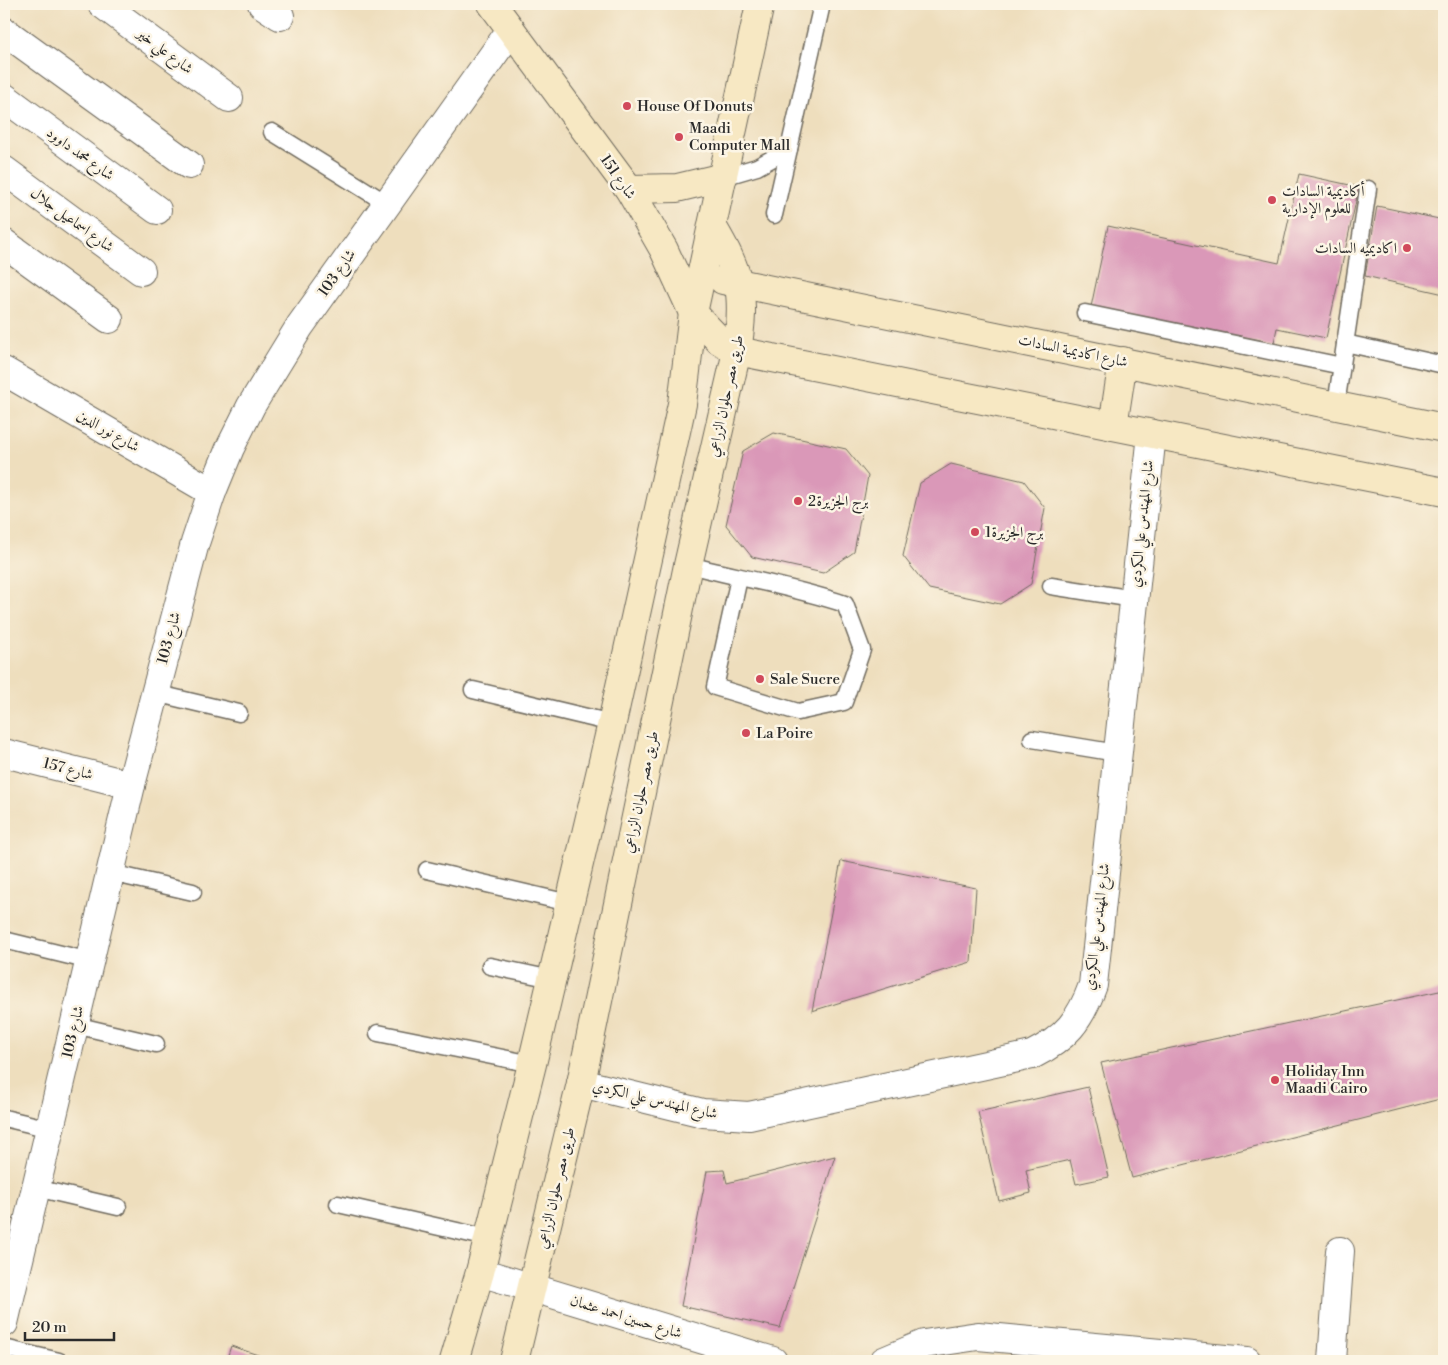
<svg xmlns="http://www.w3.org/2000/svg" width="1448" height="1365" font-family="'Libre Bodoni',Amiri,serif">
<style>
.building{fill:#da98b8}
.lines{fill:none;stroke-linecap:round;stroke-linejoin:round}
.lane-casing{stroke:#6f6a5e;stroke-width:19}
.street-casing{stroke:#6f6a5e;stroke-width:30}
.secondary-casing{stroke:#6f6a5e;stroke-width:30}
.lane{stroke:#fff;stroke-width:16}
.street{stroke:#fff;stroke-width:28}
.secondary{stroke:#f7e8c3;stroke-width:28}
.poi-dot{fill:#d1495b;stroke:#fcf5e5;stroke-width:2}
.labels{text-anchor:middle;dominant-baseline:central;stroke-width:5;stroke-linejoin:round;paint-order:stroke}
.street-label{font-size:15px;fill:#2b2b2b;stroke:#fcf5e5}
.poi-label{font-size:15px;fill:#2b2b2b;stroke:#fcf5e5;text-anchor:start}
</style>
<rect width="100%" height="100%" fill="#fcf5e5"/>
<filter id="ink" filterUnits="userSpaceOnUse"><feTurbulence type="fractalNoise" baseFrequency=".02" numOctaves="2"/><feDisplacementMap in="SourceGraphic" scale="10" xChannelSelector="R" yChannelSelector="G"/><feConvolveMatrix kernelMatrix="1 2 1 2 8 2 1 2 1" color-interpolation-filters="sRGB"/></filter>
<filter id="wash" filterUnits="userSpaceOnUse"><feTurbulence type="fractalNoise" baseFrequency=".0096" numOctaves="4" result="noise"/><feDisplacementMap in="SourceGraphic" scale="20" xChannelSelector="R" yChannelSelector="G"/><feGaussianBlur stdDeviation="1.12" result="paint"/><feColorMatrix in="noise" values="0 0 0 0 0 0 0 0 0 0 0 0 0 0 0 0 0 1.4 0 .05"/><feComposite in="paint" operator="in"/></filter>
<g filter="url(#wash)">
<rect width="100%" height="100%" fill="#eedebd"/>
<g id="blocks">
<!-- building -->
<g class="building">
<polygon points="1299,174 1359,187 1326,338 1277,328 1273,347 1091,307 1108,226 1279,263"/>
<polygon points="1377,206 1444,220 1444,294 1365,276"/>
<polygon points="774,433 846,449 868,476 854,552 823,573 752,557 726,525 743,451"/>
<polygon points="951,464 1024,481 1045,508 1031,584 1000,604 929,589 903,556 920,483"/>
<polygon points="841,861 976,888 971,962 812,1011"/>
<polygon points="1444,990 1444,1098 1132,1178 1101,1063"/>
<polygon points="1088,1087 1109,1177 1076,1184 1070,1160 1026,1170 1031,1193 999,1201 978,1112"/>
<polygon points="835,1156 780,1328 681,1306 707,1171 724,1170 727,1183"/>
<polygon points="231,1346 276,1361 226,1361"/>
</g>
</g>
</g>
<g filter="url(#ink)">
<use href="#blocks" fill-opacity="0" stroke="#6f6a5e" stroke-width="1"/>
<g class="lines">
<defs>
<g id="lane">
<polyline points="272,132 386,203"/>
<polyline points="723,177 757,167 789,149"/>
<polyline points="774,215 822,4"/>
<polyline points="1085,313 1342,366"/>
<polyline points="1345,343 1444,365"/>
<polyline points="1336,405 1368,189"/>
<path d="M688 565C741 578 793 587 845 604L862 650 844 702 798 712 715 687 739 578"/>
<polyline points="1051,586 1134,599"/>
<polyline points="473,690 612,723"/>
<polyline points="155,693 239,713"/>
<polyline points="1032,739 1117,753"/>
<polyline points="427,870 569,903"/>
<polyline points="111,873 193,892"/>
<polyline points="4,940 90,961"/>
<polyline points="490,966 552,979"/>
<polyline points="75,1025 156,1044"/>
<polyline points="378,1033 532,1064"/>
<polyline points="4,1118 50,1129"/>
<polyline points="36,1188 118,1207"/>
<polyline points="338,1204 488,1238"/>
<polyline points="4,1348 59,1361"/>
</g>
<g id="street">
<polyline points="102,4 229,98"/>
<polyline points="262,4 280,16"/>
<polyline points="4,31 189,165"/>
<polyline points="4,97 157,210"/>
<polyline points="4,170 141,271"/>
<polyline points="4,243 109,319"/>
<polyline points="4,371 212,492"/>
<polyline points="4,753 131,785"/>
<path d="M581 1083 703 1113 749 1116 1032 1055C1066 1038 1080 1021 1093 985L1152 434"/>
<polyline points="480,1272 773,1361"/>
<polyline points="4,1323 131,785 195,543 212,492 230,448 251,406 300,326 511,30"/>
<polyline points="884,1361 924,1344 978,1336 1247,1361"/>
<polyline points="1332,1361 1340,1251"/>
</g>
<g id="secondary">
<polyline points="492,4 629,189 664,250 693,313 720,341 737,351 1444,492"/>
<polyline points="629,189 677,188 723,177"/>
<polyline points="723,280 1444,428"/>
<polyline points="1113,426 1123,361"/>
<polyline points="454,1361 480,1272 532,1064 612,723 682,404 693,313 760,4"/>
<path d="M514 1361 581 1083 688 565 737 351C746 294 741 275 712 226"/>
</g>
</defs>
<!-- lane casing -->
<use href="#lane" class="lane-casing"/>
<!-- street casing -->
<use href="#street" class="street-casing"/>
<!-- secondary casing -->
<use href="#secondary" class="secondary-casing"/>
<!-- lane -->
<use href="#lane" class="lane"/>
<!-- street -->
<use href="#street" class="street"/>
<!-- secondary -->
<use href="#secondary" class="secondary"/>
</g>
</g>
<!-- markers -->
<g class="poi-dot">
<circle cx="627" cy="106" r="5"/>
<circle cx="679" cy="137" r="5"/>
<circle cx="1272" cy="200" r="5"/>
<circle cx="1407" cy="248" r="5"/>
<circle cx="798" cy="501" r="5"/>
<circle cx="975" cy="532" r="5"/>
<circle cx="760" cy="679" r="5"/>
<circle cx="746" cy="733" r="5"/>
<circle cx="1275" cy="1080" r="5"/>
</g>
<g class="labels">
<!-- street labels -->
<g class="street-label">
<text transform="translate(165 51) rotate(37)">شارع علي خير</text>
<text transform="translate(80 154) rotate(36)">شارع محمد داوود</text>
<text transform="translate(618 177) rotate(55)">شارع 151</text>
<text transform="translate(72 220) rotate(36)">شارع اسماعيل جلال</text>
<text transform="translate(337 273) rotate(-55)">شارع 103</text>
<text transform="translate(1073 351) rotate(12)">شارع اكاديمية السادات</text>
<text transform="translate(726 396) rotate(-78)">طريق مصر حلوان الزراعي</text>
<text transform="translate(108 431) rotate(30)">شارع نور الدين</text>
<text transform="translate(1142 524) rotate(-84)">شارع المهندس علي الكردي</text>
<text transform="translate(169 638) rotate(-75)">شارع 103</text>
<text transform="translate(68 769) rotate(14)">شارع 157</text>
<text transform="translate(641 792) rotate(-78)">طريق مصر حلوان الزراعي</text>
<text transform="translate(1097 927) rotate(-83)">شارع المهندس علي الكردي</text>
<text transform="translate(73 1032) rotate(-77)">شارع 103</text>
<text transform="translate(655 1100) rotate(13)">شارع المهندس علي الكردي</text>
<text transform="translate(556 1188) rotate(-77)">طريق مصر حلوان الزراعي</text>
<text transform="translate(626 1317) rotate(17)">شارع حسين احمد عثمان</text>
</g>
<!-- poi labels -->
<g class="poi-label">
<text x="637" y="106">House Of Donuts</text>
<text x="689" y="128">Maadi<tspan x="689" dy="17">Computer Mall</tspan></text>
<text x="1282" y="191">أكاديمية السادات<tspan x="1282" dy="17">للعلوم الإدارية</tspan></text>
<text x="1397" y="248" text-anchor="end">اكاديميه السادات</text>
<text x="808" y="501">برج الجزيرة2</text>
<text x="985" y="532">برج الجزيرة1</text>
<text x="770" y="679">Sale Sucre</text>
<text x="756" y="733">La Poire</text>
<text x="1285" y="1071">Holiday Inn<tspan x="1285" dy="17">Maadi Cairo</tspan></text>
</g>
</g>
<!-- margin -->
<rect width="1448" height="1365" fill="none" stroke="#fcf5e5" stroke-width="20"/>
<!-- scale -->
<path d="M25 1332v8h89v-8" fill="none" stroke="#2b2b2b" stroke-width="2.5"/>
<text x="32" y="1332" font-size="15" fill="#2b2b2b" stroke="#fcf5e5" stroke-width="4" paint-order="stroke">20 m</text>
</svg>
